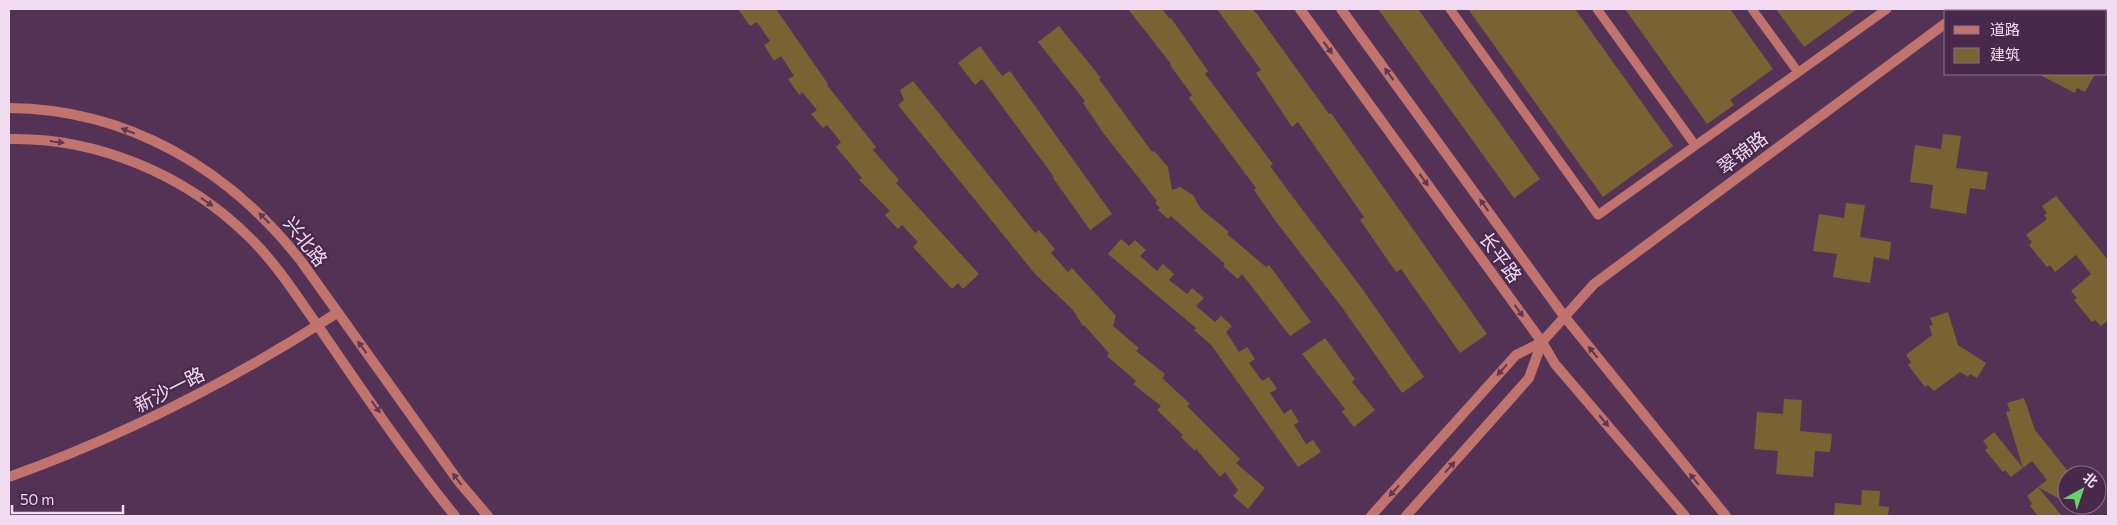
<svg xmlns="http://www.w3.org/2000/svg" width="2117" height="525" font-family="Commissioner,'Noto Sans SC',sans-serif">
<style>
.building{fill:#7a6333}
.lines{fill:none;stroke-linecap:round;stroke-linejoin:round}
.service{stroke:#c1736e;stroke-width:9}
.minor{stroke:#c1736e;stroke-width:10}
.tertiary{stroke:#c1736e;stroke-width:10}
.oneway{fill:#603752}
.labels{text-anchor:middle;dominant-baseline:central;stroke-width:4.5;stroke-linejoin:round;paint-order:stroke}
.street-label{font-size:19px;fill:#f0dbf1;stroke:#48284b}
</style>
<rect width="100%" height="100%" fill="#533256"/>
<!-- building -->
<g class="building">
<polygon points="738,9 776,9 828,84 827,85 876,147 873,150 899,180 896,183 979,274 963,289 958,283 952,289 913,247 918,242 902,225 898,229 885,215 890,211 859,180 862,178 836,147 841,142 827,125 823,128 811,114 817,110 802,92 799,95 788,79 794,76 781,56 774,61 764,45 770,41 757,22 750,26"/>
<polygon points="1128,9 1162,9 1170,19 1171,18 1208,71 1205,74 1273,164 1270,166 1292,196 1358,283 1424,377 1402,393 1341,306 1274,219 1254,190 1256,188 1189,98 1192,95 1170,65 1171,64"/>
<polygon points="1217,9 1252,9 1257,14 1329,114 1331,113 1487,334 1460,353 1401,269 1396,272 1360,220 1364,217 1298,122 1292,127 1256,73 1261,70"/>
<polygon points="1378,9 1418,9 1540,179 1514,198"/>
<polygon points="1468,9 1575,9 1673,146 1603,197"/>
<polygon points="1625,9 1730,9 1773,69 1730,100 1734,105 1707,124"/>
<polygon points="1776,9 1857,9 1804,47"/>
<polygon points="1059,26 1101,78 1099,79 1152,152 1154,151 1168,167 1172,190 1180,187 1193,195 1201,209 1229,232 1227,234 1266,267 1269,265 1311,322 1290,336 1242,274 1238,279 1223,266 1225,264 1171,216 1168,219 1158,210 1160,208 1155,203 1157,201 1104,134 1083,103 1085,101 1038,42"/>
<polygon points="980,46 1002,76 1010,71 1112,214 1090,230 1053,178 1054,177 982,79 975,85 958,63"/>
<polygon points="2038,74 2095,74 2085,92 2077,88 2075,93"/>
<polygon points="913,81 1035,233 1039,230 1055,249 1051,253 1068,272 1072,268 1116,316 1113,326 1139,348 1136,351 1165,374 1162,378 1190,404 1187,406 1240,459 1236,463 1265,488 1248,509 1233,496 1238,490 1225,472 1220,477 1196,449 1195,451 1181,437 1183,435 1157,410 1161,406 1133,384 1136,381 1107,356 1109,353 1084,325 1083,326 1072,309 1035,274 898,105 904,100 900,90"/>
<polygon points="1943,134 1961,136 1956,168 1988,172 1985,190 1970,188 1966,214 1930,208 1933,185 1910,182 1915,145 1941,149"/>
<polygon points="2056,196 2108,260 2108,320 2101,326 2095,320 2092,322 2074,300 2077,298 2071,291 2091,274 2076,255 2055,272 2050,265 2047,267 2029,245 2032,242 2026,235 2047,219 2044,215 2047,213 2042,206"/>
<polygon points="1846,203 1865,205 1860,237 1891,242 1889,260 1874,257 1870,283 1833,277 1837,254 1813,251 1819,214 1844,218"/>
<polygon points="1121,239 1129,246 1135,240 1146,250 1140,256 1157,271 1163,264 1174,274 1169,280 1187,294 1192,288 1204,298 1196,306 1215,322 1221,316 1232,326 1226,332 1239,352 1247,347 1255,359 1249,363 1262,381 1269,377 1277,389 1270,393 1284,414 1291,409 1299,422 1294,425 1306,444 1313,440 1321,452 1298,467 1212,346 1194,330 1196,328 1108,254"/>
<polygon points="1948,312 1958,345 1986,363 1977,378 1970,374 1968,377 1960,372 1934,391 1928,385 1925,387 1908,365 1911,362 1906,355 1932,335 1929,326 1933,325 1930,318"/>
<polygon points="1325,338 1355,379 1352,382 1375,410 1354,427 1342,412 1345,409 1302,354"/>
<polygon points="2024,398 2035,430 2067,470 2067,503 2038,487 2047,480 2032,461 2011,477 2005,470 2003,472 1985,450 1988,447 1983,441 1994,432 2023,468 2006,412 2010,411 2007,403"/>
<polygon points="1784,399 1802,400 1800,431 1832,434 1830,452 1815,451 1813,477 1776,474 1778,451 1754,449 1757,412 1783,414"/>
<polygon points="2038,487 2062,516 2038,516 2030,506 2032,504 2027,496"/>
<polygon points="1862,490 1880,491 1879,506 1889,507 1888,516 1834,516 1835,503 1861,505"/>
</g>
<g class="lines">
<!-- service -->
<g class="service">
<polyline points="1450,9 1598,215 1887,9"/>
<polyline points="1597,9 1695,145"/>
<polyline points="1752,9 1798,72"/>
</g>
<!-- minor -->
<path class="minor" d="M9 477C124 436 233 380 337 313"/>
<!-- tertiary -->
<g class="tertiary">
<polyline points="1300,9 1542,342 1555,364 1685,516"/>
<polyline points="1341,9 1564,316 1726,516"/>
<polyline points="1962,11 1965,9"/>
<path d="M9 108C128 109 229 169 301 261L459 482 488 516"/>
<path d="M9 139C97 137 186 175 248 236 276 263 296 295 318 326 362 390 406 456 455 516"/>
<polyline points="1371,516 1516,355 1542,342"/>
<polyline points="1406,516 1529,378 1542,342 1594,284 1946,23"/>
</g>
</g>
<!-- one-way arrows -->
<defs><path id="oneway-solid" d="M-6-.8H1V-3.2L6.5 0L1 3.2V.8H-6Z" transform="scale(1.25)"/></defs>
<g class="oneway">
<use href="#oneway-solid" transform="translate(1328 48) rotate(54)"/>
<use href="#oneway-solid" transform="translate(1389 74) rotate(-126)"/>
<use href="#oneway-solid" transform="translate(128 131) rotate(-159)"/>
<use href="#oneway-solid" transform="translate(57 142) rotate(7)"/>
<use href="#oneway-solid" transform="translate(1424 180) rotate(54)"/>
<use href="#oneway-solid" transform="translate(207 202) rotate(35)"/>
<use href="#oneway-solid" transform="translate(1484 205) rotate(-126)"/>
<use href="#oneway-solid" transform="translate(264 218) rotate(-135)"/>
<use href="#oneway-solid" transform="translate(1519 311) rotate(54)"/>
<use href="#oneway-solid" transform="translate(362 347) rotate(-126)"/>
<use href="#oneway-solid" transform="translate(1593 352) rotate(-129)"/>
<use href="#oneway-solid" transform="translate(1502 370) rotate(132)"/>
<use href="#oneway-solid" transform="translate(376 407) rotate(54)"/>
<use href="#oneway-solid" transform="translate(1604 421) rotate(50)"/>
<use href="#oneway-solid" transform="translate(1450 467) rotate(-48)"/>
<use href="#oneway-solid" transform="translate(457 479) rotate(-127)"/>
<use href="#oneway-solid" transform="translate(1694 479) rotate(-129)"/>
<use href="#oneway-solid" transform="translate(1394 491) rotate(132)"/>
</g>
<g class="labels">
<!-- street labels -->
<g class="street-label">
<text transform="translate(1742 152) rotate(-37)">翠锦路</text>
<text transform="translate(306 241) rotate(52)">兴北路</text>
<text transform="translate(1501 257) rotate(54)">长平路</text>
<text transform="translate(169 389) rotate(-27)">新沙一路</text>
</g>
</g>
<!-- border -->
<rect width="2117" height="525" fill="none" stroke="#f0dbf1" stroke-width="20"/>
<!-- legend -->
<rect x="1944" y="10" width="162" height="65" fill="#48284b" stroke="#8b708d"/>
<rect x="1954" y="26" width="25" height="8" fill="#c1736e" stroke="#8b708d"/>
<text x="1990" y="35" font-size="15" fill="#f0dbf1">道路</text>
<rect x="1954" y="48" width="25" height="15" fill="#7a6333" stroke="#8b708d"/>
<text x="1990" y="60" font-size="15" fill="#f0dbf1">建筑</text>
<!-- north arrow -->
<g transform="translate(2082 490) rotate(40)"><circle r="24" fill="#48284b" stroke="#8b708d"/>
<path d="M0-4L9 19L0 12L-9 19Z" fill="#65d467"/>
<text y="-8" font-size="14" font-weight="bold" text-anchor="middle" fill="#f0dbf1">北</text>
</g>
<!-- scale -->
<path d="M12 505v8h111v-8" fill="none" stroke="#f0dbf1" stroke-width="2.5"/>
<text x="20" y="505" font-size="15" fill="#f0dbf1" stroke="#48284b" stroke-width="4" paint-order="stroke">50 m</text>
</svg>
